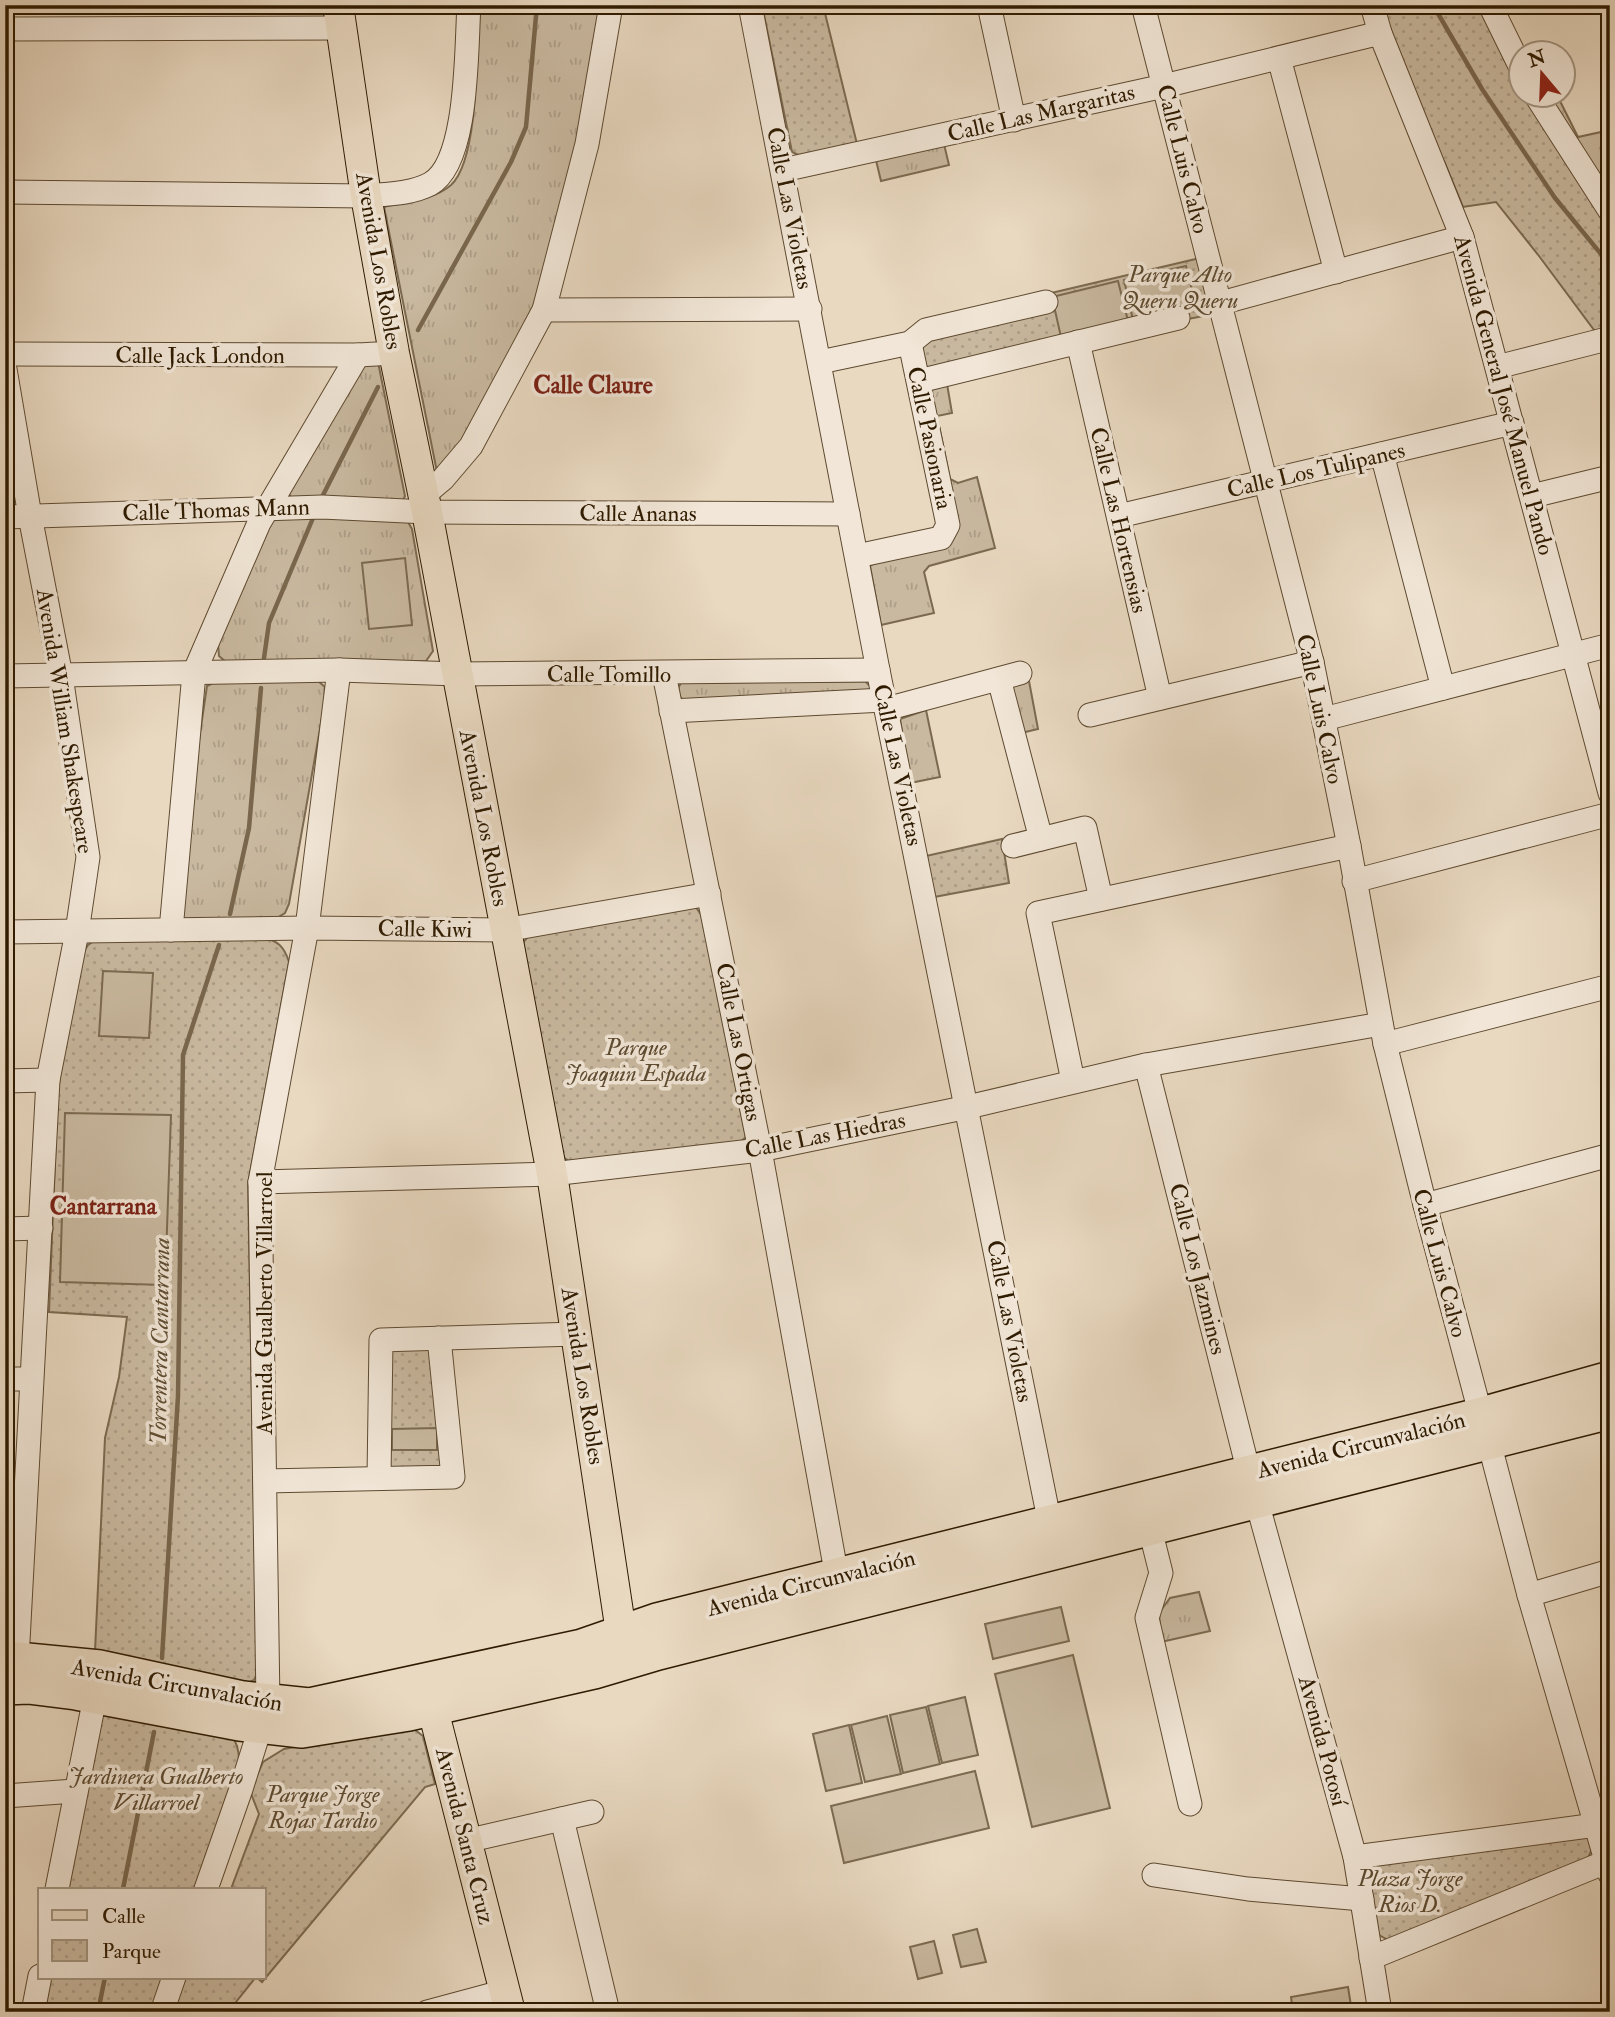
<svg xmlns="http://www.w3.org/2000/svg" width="1615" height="2017" font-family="'IM FELL Double Pica',serif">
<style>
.grass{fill:url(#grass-tufts);stroke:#7c6a50;stroke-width:2}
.park{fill:url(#park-dots);stroke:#7c6a50;stroke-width:2}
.pitch{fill:#c9b9a0;stroke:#7c6a50;stroke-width:2}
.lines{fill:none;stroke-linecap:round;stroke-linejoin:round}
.stream{stroke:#79664c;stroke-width:4.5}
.minor-casing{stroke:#5e4a30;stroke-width:25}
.major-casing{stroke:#2f1b00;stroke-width:32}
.highway-casing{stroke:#2f1b00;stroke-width:38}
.minor{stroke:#f1e6d7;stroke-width:23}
.major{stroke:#e9d9c1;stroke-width:30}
.highway{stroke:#e9d9c1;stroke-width:35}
.labels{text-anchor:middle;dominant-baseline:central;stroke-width:7;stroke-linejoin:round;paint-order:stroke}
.street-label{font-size:23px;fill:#2f1b00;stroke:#f1e6d7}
.park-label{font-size:23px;font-style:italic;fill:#5d4a30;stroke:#f1e6d7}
.neighbourhood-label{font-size:24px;font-weight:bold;fill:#7a1f14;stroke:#f1e6d7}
.water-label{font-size:24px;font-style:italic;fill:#604d33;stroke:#f1e6d7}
</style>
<defs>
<pattern id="grass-tufts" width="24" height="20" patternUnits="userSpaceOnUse" patternTransform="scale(1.75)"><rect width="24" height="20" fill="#c9b9a0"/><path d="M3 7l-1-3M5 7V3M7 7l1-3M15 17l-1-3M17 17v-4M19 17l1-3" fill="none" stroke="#ad9e88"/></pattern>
<pattern id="park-dots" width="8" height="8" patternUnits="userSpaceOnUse" patternTransform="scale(1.75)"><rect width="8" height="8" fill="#c9b9a0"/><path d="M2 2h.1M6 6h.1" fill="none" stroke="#ad9e88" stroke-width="1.8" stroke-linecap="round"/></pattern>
</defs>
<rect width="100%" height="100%" fill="#e9d9c1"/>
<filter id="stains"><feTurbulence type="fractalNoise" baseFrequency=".00286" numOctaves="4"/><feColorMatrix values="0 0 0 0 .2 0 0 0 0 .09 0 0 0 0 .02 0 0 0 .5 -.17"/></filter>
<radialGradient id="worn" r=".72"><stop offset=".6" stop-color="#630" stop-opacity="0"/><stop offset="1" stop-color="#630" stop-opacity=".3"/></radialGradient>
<!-- grass -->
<g class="grass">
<path d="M478 5H604L579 152 533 311 439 482 384 207C405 202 434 200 451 185 480 158 476 46 478 5Z"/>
<polygon points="1542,95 1557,95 1578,137 1610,130 1610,203"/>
<polygon points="943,140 949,165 881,181 875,156"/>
<polygon points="366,356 377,357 405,496 402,502 294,501 289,494"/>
<polygon points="947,384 952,413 937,416 950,479 958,483 977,477 995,548 929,566 924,572 934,613 881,625 870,566 879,561 941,546 927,395 931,388"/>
<polygon points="316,513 408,522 412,529 433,651 426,661 226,662 219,656 218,644 265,526 275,517"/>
<polygon points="318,681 325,687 326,695 289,904 285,913 275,919 181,919 174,908 207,686 213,683"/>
<path d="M865 681 871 687 870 692 684 701C678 696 676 689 681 683Z"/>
<polygon points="1029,681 1038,729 1021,733 1010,684"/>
<polygon points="926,710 940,777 910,783 900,719"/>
<polygon points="1199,1592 1210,1631 1161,1642 1159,1613 1170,1598"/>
</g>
<!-- park -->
<g class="park">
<polygon points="762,5 823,5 857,144 803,157 792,152"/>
<polygon points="1379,5 1482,5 1520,80 1520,94 1528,95 1564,156 1610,222 1610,341 1597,334 1539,256 1496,202 1463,207 1444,161 1434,156"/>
<polygon points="1200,258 1214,314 929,369 925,365 920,340 1047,294"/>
<polygon points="1002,839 1009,883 934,897 926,856"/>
<polygon points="695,906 702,916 746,1137 739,1143 569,1161 560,1155 523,943 530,934"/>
<path d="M262 937C278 941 284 946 289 962L248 1184 257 1674 254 1680 248 1683 95 1651 105 1438 119 1377 127 1317 49 1312 58 1086 83 953 88 945 97 939Z"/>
<polygon points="433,1344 447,1467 388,1472 385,1345"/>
<path d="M108 1711 234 1739C240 1750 239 1758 238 1770L196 1889H65L101 1717Z"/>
<polygon points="410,1726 423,1736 435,1784 425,1787 262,1982 256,1977 228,2012 173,2012 186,1977 264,1977 264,1889 231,1889 259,1814 250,1791 263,1762 284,1749"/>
<polygon points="1588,1832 1592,1849 1588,1858 1388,1940 1379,1935 1377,1930 1367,1864"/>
<polygon points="46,1977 165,1977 153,2012 40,2012"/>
</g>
<!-- pitch -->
<g class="pitch">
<polygon points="1186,266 1196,306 1133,320 1124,280"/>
<polygon points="1118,281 1128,321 1061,337 1052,297"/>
<polygon points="405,558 412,625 369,629 362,563"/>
<polygon points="103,971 153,973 149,1038 99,1036"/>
<polygon points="65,1113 171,1115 165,1285 60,1282"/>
<polygon points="437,1428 437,1450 392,1450 392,1429"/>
<polygon points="1061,1607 1069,1641 993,1659 985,1624"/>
<polygon points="1073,1655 1110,1808 1032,1827 995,1674"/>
<polygon points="965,1697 978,1755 942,1763 928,1706"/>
<polygon points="926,1707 940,1764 903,1773 890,1715"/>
<polygon points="887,1716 901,1774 865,1782 851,1725"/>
<polygon points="849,1725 862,1783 826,1791 813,1734"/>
<polygon points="975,1771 989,1828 844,1863 831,1806"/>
<polygon points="977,1929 986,1962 961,1967 953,1935"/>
<polygon points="934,1941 942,1973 918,1979 910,1947"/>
<polygon points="1348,1987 1352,2012 1293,2012 1291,1997"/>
</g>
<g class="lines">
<!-- stream -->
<g class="stream">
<polyline points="1433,5 1482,89 1555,198 1610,265"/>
<polyline points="418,330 511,162 526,127 537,5"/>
<polyline points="321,499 378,387"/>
<polyline points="264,658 269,623 313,518"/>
<polyline points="230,914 249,828 261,688"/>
<polyline points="162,1658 178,1396 183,1055 219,945"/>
<polyline points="123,1889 154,1732"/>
<polyline points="98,2012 105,1977"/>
</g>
<defs>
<g id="minor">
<polyline points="750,5 878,670 1050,1524"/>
<polyline points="989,5 1014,120"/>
<polyline points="1143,5 1312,662 1349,846 1385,1044 1425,1205 1481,1416"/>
<polyline points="1372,5 1380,33 1462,237 1610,793"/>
<polyline points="1490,5 1520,66"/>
<polyline points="5,29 342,28"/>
<polyline points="1279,58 1336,272"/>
<polyline points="1535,94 1610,211"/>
<polyline points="783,170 1164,86 1380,33"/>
<path d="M5 192 366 196C387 194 411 194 430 184 469 163 466 47 469 5"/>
<polyline points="1221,303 1462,237"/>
<polyline points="544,310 810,309"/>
<polyline points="1078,342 1160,698"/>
<polyline points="5,354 358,355 394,353"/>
<polyline points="820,362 910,343 926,330 1046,302"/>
<polyline points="1497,367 1603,340"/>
<polyline points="5,369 30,516 61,676 88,857 77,932 48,1080 17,1660"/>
<polyline points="919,381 1178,318"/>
<polyline points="1382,454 1443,688"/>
<polyline points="424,495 443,479 471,446 544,310 587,144 611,5"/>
<polyline points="1532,496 1610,477"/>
<polyline points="1119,516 1512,423"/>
<polyline points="5,517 322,507 427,512 848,514"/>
<polyline points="857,556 941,538 948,525 910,343"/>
<polyline points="664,674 760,1150 837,1577"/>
<polyline points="5,676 339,670 458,674 878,670"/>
<polyline points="999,679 1041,839"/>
<polyline points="886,709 1020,673"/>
<polyline points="671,711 884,700"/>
<polyline points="1090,715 1312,662"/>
<polyline points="1324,719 1610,645"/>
<polyline points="1013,846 1085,828 1101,899"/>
<polyline points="1354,881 1610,814"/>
<polyline points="171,930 194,673 259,523 358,355"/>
<polyline points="5,932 307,928 505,930 709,894"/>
<polyline points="1385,1044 1610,986"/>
<polyline points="1146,1065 1249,1473 1355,1857 1380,2012"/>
<polyline points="5,1081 48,1080"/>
<polyline points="1073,1081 1038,913 1349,846"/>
<polyline points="260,1182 552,1174 760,1150 968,1107 1146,1065 1381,1024"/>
<polyline points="1425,1205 1610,1155"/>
<polyline points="5,1229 41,1228"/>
<polyline points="5,1379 31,1379"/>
<polyline points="1489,1442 1529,1595 1610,1874"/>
<polyline points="379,1477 381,1340 577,1334"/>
<polyline points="265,1481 453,1477 439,1338"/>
<polyline points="1150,1529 1161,1573 1147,1618 1190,1804"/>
<polyline points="1529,1595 1610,1571"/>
<polyline points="5,1796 75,1791"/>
<polyline points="562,1819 608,2012"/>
<polyline points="466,1841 592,1812"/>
<polyline points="1355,1857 1596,1825"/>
<polyline points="1154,1875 1248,1889 1362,1899"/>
<polyline points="57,1889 98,1682"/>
<polyline points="206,1889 241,1789 268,1703 260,1182 307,928 339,670"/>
<polyline points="1371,1958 1606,1862"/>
<polyline points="33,2012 40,1976"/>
<polyline points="162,2012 174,1977"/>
<polyline points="427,2012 505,1991"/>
</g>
<g id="major">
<polyline points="338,5 366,196 394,353 427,512 552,1174 621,1632"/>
<polyline points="427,1686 510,2012"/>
</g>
<g id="highway">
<polyline points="5,1661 17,1660 100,1668 243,1699 309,1706 582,1647 657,1621 1471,1418 1610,1379"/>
<polyline points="5,1687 28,1686 76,1692 240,1723 302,1730 409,1713 594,1671 658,1652 1610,1411"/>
</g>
</defs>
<!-- minor casing -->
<use href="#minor" class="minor-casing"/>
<!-- major casing -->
<use href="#major" class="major-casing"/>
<!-- highway casing -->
<use href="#highway" class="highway-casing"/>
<!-- minor -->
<use href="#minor" class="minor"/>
<!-- major -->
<use href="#major" class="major"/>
<!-- highway -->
<use href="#highway" class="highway"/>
</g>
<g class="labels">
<!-- street labels -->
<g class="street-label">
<text transform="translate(1041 113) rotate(-13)">Calle Las Margaritas</text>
<text transform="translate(1183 159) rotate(76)">Calle Luis Calvo</text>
<text transform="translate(790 208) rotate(79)">Calle Las Violetas</text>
<text transform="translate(379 261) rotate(80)">Avenida Los Robles</text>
<text x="200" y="355">Calle Jack London</text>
<text transform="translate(1504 395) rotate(75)">Avenida General José Manuel Pando</text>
<text transform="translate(930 438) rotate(78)">Calle Pasionaria</text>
<text transform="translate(1316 470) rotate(-13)">Calle Los Tulipanes</text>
<text transform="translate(216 510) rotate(-2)">Calle Thomas Mann</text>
<text x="638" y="513">Calle Ananas</text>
<text transform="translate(1119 520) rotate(77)">Calle Las Hortensias</text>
<text x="609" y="674">Calle Tomillo</text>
<text transform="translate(1320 709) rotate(78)">Calle Luis Calvo</text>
<text transform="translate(65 721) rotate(81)">Avenida William Shakespeare</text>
<text transform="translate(898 765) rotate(78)">Calle Las Violetas</text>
<text transform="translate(484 818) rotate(79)">Avenida Los Robles</text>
<text transform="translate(425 929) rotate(1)">Calle Kiwi</text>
<text transform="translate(739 1042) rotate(79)">Calle Las Ortigas</text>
<text transform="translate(825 1135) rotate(-11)">Calle Las Hiedras</text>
<text transform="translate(1440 1263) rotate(75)">Calle Luis Calvo</text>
<text transform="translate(1198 1269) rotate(76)">Calle Los Jazmines</text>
<text transform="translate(264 1303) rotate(-90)">Avenida Gualberto Villarroel</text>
<text transform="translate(1010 1321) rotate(79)">Calle Las Violetas</text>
<text transform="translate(583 1376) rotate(81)">Avenida Los Robles</text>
<text transform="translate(1361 1445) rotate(-14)">Avenida Circunvalación</text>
<text transform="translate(811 1583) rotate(-14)">Avenida Circunvalación</text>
<text transform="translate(177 1685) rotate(10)">Avenida Circunvalación</text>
<text transform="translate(1323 1741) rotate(75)">Avenida Potosí</text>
<text transform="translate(465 1836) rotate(76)">Avenida Santa Cruz</text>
</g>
<!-- park labels -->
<g class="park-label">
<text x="1180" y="274">Parque Alto<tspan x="1180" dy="26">Queru Queru</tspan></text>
<text x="636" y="1047">Parque<tspan x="636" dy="26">Joaquin Espada</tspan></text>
<text x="156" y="1776">Jardinera Gualberto<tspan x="156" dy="26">Villarroel</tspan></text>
<text x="323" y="1794">Parque Jorge<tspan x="323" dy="26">Rojas Tardio</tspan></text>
<text x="1410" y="1878">Plaza Jorge<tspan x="1410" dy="26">Rios D.</tspan></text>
</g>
<!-- neighbourhood labels -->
<g class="neighbourhood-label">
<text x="593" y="385">Calle Claure</text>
<text x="103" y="1206">Cantarrana</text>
</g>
<!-- water labels -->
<g class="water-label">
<text transform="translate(160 1341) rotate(-89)">Torrentera Cantarrana</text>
</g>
</g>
<!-- margin -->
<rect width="1615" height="2017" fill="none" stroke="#e9d9c1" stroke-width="28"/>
<rect x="7" y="7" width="1601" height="2003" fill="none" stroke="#2f1b00" stroke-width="3.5"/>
<rect x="14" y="14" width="1587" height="1989" fill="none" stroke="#2f1b00" stroke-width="2"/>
<!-- legend -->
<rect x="38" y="1888" width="228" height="91" fill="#f1e6d7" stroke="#a39581" stroke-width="2"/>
<rect x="52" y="1910" width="35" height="10" fill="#e9d9c1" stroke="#a39581" stroke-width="2"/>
<text x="102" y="1923" font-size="21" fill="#2f1b00">Calle</text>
<rect x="52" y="1940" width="35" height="21" fill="url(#park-dots)" stroke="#a39581" stroke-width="2"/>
<text x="102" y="1958" font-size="21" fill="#2f1b00">Parque</text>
<!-- north arrow -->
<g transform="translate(1542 74) rotate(341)"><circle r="33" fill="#f1e6d7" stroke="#a39581" stroke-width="2"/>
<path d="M0-5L12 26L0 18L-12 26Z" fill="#8f2418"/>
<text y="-10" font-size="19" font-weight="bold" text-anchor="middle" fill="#2f1b00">N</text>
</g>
<rect width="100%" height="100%" filter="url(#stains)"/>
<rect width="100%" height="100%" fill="url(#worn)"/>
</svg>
